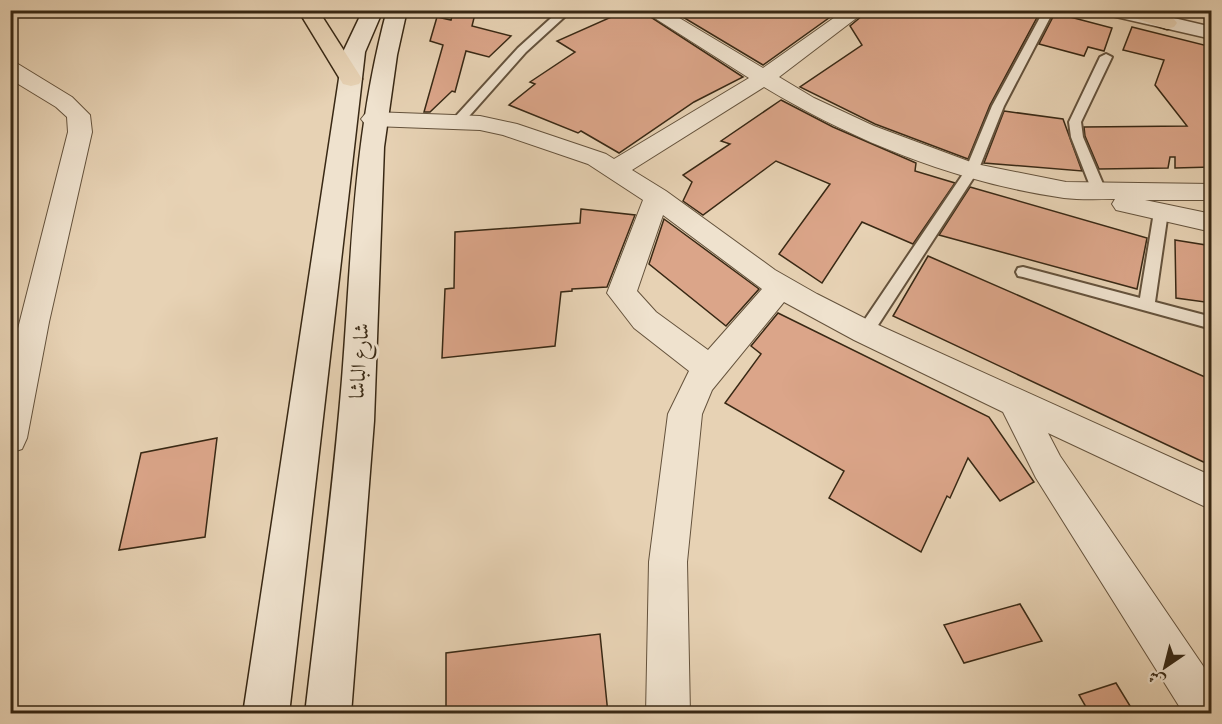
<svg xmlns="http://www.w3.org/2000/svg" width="1222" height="724" font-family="'IM FELL French Canon',Amiri,serif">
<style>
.building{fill:#dba589;stroke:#382814;stroke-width:1.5}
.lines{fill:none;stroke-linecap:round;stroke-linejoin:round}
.service-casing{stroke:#64523c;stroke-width:4}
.minor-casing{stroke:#64523c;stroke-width:2}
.tertiary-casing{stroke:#64523c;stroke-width:3}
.secondary-casing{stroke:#382814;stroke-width:3}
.primary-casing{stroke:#382814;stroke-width:3}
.service{fill:#efe2ce;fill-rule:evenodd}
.minor{fill:#efe2ce;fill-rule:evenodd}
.tertiary{fill:#efe2ce;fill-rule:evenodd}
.secondary{fill:#efe2ce;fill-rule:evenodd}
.primary{fill:#e7d2b4;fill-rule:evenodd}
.labels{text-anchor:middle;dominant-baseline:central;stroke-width:6;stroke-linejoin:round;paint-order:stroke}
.street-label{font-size:21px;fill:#382814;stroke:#efe2ce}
</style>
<rect width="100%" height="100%" fill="#e7d2b4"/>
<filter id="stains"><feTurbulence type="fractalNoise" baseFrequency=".00333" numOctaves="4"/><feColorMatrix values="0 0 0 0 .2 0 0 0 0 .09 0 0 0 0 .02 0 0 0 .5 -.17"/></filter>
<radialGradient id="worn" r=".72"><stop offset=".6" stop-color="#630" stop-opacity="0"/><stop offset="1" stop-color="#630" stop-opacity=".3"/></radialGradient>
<!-- building -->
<g class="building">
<polygon points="454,10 476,10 472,26 511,36 489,57 466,51 455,92 452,91 430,112 424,112 443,45 430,41 437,17 451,20"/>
<polygon points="627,10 640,10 743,77 694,102 619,153 581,131 578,133 509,105 535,84 530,82 575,52 557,41"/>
<polygon points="671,10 840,10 763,65"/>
<polygon points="869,10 1041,10 990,105 968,159 875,124 800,87 862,45 850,26"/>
<polygon points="1055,13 1112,28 1104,51 1088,47 1084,56 1039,44"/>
<polygon points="1132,27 1212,47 1207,111 1212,117 1212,167 1175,168 1175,157 1170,157 1168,168 1099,169 1085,136 1084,127 1187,126 1155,85 1164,60 1123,50"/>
<polygon points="781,100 833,127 916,163 915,171 955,183 913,244 862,222 822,283 779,254 830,184 776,161 703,215 683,201 692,182 683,175 730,144 721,141"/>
<polygon points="1004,111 1063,119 1082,171 984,163"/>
<polygon points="970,187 1147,238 1137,289 939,235"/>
<polygon points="581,209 635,215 607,287 572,289 572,291 561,292 555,346 442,358 445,289 454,288 455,232 580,223"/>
<polygon points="664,219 759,289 726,326 649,264"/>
<polygon points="1175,240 1212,246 1212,303 1176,298"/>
<polygon points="928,256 1212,380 1212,466 893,316"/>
<polygon points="778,313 989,417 1034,482 1000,501 968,458 950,498 947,496 921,552 829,498 844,471 725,403 761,354 751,346"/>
<polygon points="217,438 205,537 119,550 141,453"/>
<polygon points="1020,604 1042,641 964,663 944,625"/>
<polygon points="600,634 608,714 446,714 446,653"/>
<polygon points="1116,683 1135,714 1090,714 1079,695"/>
</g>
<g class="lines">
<defs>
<g id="service">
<polygon points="560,10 572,10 526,52 463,123 455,123 455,117 518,48"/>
<polygon points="1044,10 1054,10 1004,106 978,171 871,336 865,338 859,336 857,332 859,328 965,171 992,106"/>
<polygon points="1106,54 1112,57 1081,122 1083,137 1106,191 1099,195 1092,191 1071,137 1069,122 1100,57"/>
<polygon points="1161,207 1168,212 1155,302 1212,317 1212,329 1023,277 1018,276 1016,272 1018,268 1023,267 1140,298 1154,212"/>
</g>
<g id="minor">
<path d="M642 10H666L763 68 845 10H867L779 77 814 98 874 126 976 164 1066 182 1212 184V200H1145L1212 214V232L1116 210 1112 204 1115 199C1098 199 1081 200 1064 198 959 183 855 142 764 87L632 170 666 191 775 270 817 294 876 324 1212 476V510L1048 433 1060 456 1212 679V714H1184L1036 478 1003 412 854 340 784 302 712 390 702 414 687 562 690 714H646L649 562 668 414 689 371 634 328 607 293 643 200 588 164 503 135 480 130 373 126 365 124 361 119 365 114 373 112 480 116 517 124 606 154 614 159 749 78ZM663 215 762 289 708 350 656 312 637 291Z"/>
<polygon points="10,63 18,64 72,97 90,115 92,132 49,322 27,438 22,449 10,453 10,360 68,132 67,117 56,107 10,79"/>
</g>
<polygon id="tertiary" points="1100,10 1140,10 1212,27 1212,39 1103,14"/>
<g id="secondary">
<polygon points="363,10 383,10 365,52 289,714 243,714 343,52"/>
<path d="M387 10H407L397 55 384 147 374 421 351 714H305C318 602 333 491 342 379 352 252 353 136 387 10Z"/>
</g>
<g id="primary">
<polygon points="298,10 318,10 362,79 359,84 351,86 343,84"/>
<path d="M1120 10C1137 10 1167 7 1177 23L1174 27 1167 29 1123 14Z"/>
<polygon points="1191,10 1212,10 1212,19 1194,14"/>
</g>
</defs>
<!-- service casing -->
<use href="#service" class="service-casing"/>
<!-- minor casing -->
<use href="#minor" class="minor-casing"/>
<!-- tertiary casing -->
<use href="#tertiary" class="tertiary-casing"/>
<!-- secondary casing -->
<use href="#secondary" class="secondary-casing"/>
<!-- primary casing -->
<use href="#primary" class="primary-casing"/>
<!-- service -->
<use href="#service" class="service"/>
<!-- minor -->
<use href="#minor" class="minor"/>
<!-- tertiary -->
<use href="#tertiary" class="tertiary"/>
<!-- secondary -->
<use href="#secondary" class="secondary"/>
<!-- primary -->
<use href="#primary" class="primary"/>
</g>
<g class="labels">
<!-- street labels -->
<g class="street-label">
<text transform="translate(359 361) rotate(-86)">شارع الباشا</text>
</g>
</g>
<!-- margin -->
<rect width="1222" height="724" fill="none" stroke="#e7d2b4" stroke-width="36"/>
<rect x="12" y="12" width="1198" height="700" fill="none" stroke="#382814" stroke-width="3"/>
<rect x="18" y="18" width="1186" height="688" fill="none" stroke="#382814" stroke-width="1.5"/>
<!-- north arrow -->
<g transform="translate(1165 667) rotate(215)" stroke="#efe2ce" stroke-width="4.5" paint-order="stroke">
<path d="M0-4.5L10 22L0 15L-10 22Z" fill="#382814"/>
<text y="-9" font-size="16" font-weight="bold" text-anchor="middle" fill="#382814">ش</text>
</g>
<rect width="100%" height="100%" filter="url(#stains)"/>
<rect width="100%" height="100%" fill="url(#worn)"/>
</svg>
